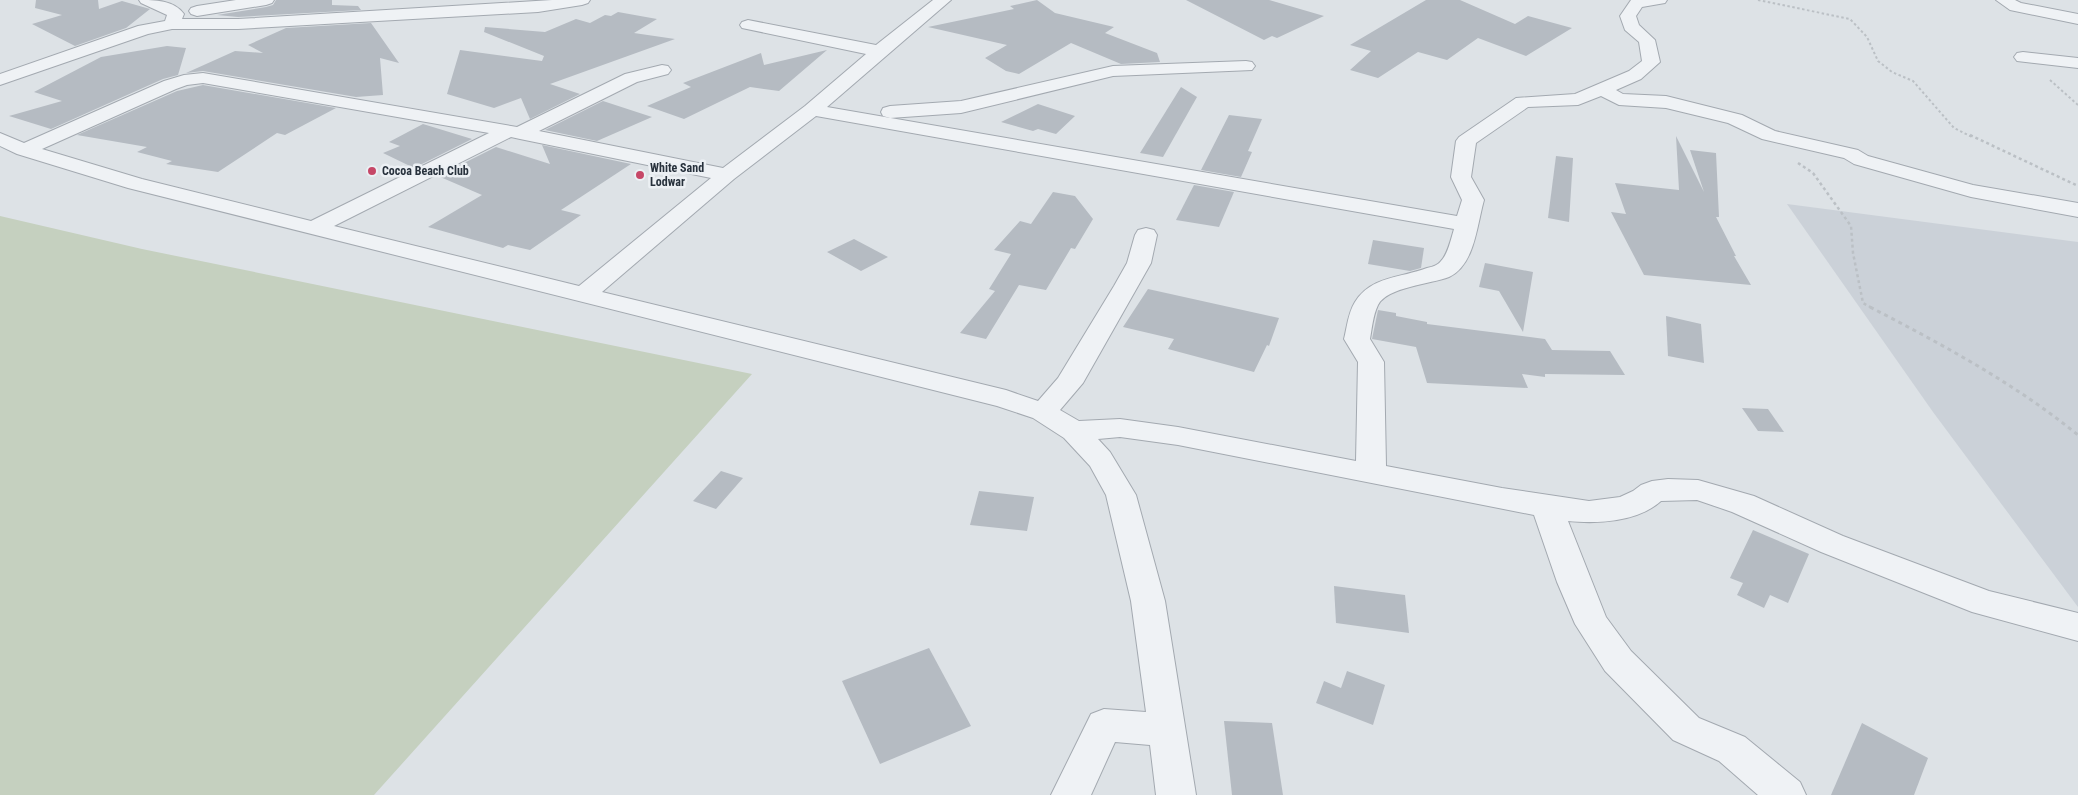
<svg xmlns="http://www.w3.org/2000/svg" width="2078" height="795" font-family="'Roboto Condensed',sans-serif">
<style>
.built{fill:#cbd1d8}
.green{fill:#c5d0bf}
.building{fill:#b5bbc2}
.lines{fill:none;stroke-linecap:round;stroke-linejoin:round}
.minor-casing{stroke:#a3a9b0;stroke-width:2}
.path-far2{stroke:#bbc0c5;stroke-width:2;stroke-dasharray:2.5 2.5;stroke-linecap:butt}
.path-far1{stroke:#bbc0c5;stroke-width:2.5;stroke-dasharray:3 3;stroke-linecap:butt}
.path{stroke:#bbc0c5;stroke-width:3;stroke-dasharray:4 4;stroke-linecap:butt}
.minor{fill:#eff2f5;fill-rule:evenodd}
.poi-dot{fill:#c64767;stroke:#ecf0f4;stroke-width:2}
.labels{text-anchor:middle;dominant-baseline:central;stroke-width:5;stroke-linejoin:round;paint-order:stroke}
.far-poi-label{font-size:12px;font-weight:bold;fill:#27313c;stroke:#ecf0f4;text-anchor:start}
</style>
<rect width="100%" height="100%" fill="#dde2e6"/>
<!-- built -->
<polygon class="built" points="1787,204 2078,242 2078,607 1933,412"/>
<!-- green -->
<polygon class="green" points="0,216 142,249 752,374 374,795 0,795"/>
<!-- building -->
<g class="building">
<polygon points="36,0 98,0 99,9 122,1 150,9 126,28 75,46 32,24 62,15 35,8"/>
<polygon points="276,0 332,0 332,5 358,6 361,10 238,17 217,15 266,7 273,5"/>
<polygon points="1037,0 1055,13 1114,27 1105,33 1157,53 1160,62 1121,64 1071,43 1019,74 1006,71 985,58 1007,45 928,27 1014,9 1010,6"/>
<polygon points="1186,0 1269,0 1324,16 1277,38 1272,36 1264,40"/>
<polygon points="1426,0 1460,0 1515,24 1528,16 1572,28 1526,56 1478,38 1447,60 1418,52 1378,78 1350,70 1371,51 1350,45"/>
<polygon points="618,12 657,19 634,33 675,39 550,84 580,94 530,119 521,98 494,108 447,94 460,50 542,61 544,56 484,32 485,27 545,32 576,19 590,23 605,15 611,16"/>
<polygon points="371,23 399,63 380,58 383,95 356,97 203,71 186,73 235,51 263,53 248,45 286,28"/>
<polygon points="167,46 186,48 178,75 163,79 51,129 9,116 62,101 34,92 101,57"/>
<polygon points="827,50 779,91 750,87 684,119 647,106 691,87 683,83 761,53 764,65"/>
<polygon points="203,85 336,108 285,135 277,133 218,172 166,164 172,161 137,152 147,147 77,135 177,91"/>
<polygon points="1181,87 1197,97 1163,157 1140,153"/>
<polygon points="603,101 652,117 597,141 545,130"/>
<polygon points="1038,104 1075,116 1056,134 1038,129 1033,131 1001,122"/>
<polygon points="1229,115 1262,119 1248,151 1252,152 1241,177 1201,170"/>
<polygon points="423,124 472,139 414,168 383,153 400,146 389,142"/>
<polygon points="1676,136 1704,192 1690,150 1716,153 1719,217 1716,217 1736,256 1734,256 1751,285 1644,275 1611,212 1626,214 1615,183 1679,190"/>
<polygon points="542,145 631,164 561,210 581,215 530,250 508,245 503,248 428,227 482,195 438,176 496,147 550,164"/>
<polygon points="1556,156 1573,158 1569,222 1548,218"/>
<polygon points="1194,185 1234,192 1219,227 1176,220"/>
<polygon points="1053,192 1075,196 1093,219 1075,249 1071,248 1046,290 1019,285 986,339 960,333 995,291 989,289 1011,254 994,250 1020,221 1031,224"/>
<polygon points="854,239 888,257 861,271 827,252"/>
<polygon points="1373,240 1424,248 1421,268 1410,271 1368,264"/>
<polygon points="1485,263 1533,272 1523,332 1499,291 1479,287"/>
<polygon points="1148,289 1279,318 1269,346 1267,345 1254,372 1168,349 1174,339 1123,327"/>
<polygon points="1378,310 1396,313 1396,316 1427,322 1427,324 1545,339 1552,350 1610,351 1625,375 1545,374 1545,377 1522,374 1528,388 1427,383 1416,347 1372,339"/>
<polygon points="1666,316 1701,324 1704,363 1668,356"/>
<polygon points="1742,408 1768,409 1784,432 1758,431"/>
<polygon points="721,471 743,478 716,509 693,501"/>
<polygon points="979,491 1034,497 1027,531 970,525"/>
<polygon points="1753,530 1809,554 1788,603 1770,595 1764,608 1737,595 1743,583 1730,578"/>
<polygon points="1334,586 1405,595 1409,633 1336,623"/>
<polygon points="929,648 971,726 880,764 842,681"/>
<polygon points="1347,671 1385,685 1373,725 1316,703 1324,681 1341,688"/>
<polygon points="1224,721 1272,723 1283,795 1232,795"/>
<polygon points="1862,723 1928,758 1914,795 1831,795"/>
</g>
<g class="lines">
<defs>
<g id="minor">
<path d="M139 0C155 0 174 0 184 14L182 19H238L552 0H590L588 3 582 5 538 12 238 29H172L148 34 0 85V74L138 26 165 21 167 15 141 3Z"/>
<polygon points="236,0 274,0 272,3 266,5 197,16 191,14 189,11 191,8 197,6"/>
<path d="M933 0H951L827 107 1457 216 1462 200 1451 177 1456 141 1459 137 1516 98 1575 94 1629 71 1642 61 1639 42 1625 30 1620 16 1631 0H1667L1665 3 1642 7 1636 16 1639 25 1655 40 1660 62 1641 79 1616 90 1623 94 1666 96 1742 115 1775 131 1858 150 1868 156 1973 185 2078 203V217L1971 197 1854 164 1844 158 1762 139 1728 123 1666 108 1619 105 1601 96 1578 105 1528 107 1476 143 1471 177 1484 200C1477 224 1475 265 1449 277 1431 284 1387 287 1378 305 1373 315 1372 328 1370 339L1384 362 1386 466 1502 488 1589 501 1620 497 1633 491 1641 485 1652 481 1668 479 1698 480 1754 496 1843 536 1989 591 2078 613V641L1972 612 1821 552 1732 512 1697 500 1661 501C1638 522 1597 524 1568 521L1606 617 1631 651 1699 718 1745 737 1800 782 1806 795H1758L1719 761 1673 740 1605 671 1575 624 1557 582 1534 515 1178 445 1120 437 1098 439 1110 452 1136 495 1165 601 1196 795H1156L1150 745 1115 742 1091 795H1051L1091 714 1104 709 1146 712 1131 601 1106 495 1090 466 1064 438 1033 418 997 406 128 188 17 154 0 146V133L24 143 164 81 184 75 203 73 517 127 625 74 662 65 668 66 671 70 668 74 637 82 539 131 723 168 805 106 866 54 742 28 740 25 742 22 748 20 876 45ZM203 83 489 133 311 221 142 179 42 149 176 89 187 85ZM816 116 1454 229C1451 239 1448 254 1441 261 1438 265 1432 267 1427 268 1401 278 1371 276 1355 302 1348 313 1347 327 1344 339L1358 362 1356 461 1178 427 1120 419 1079 421 1060 410 1083 383 1138 286 1151 263 1157 235 1154 230 1146 228 1138 230 1135 235 1127 263 1114 286 1058 378 1038 401 1006 390 602 292 734 179ZM511 137 520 139 711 178 579 286 334 226Z"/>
<polygon points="1996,0 2015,0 2021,3 2078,14 2078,24 2010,10"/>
<polygon points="2023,52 2078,58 2078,68 2017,61 2014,57 2017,53"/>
<polygon points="1246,61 1252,62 1255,66 1252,70 1113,76 961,113 890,118 883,116 881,112 883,108 890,106 961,101 1113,66"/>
</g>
</defs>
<!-- minor casing -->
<use href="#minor" class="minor-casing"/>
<!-- path-far2 -->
<g class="path-far2">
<polyline points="1758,0 1850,19 1867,37 1878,61 1892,72 1913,81 1954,128 1972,137"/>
<polyline points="2050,80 2078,105"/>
</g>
<!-- path-far1 -->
<g class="path-far1">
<polyline points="1970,135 2078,186"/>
<polyline points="1798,163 1813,173 1851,226 1853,253 1863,303 1872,308"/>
</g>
<!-- path -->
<path class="path" d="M1870 307C1943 345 2014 383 2078 435"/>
<!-- minor -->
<use href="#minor" class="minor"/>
</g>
<!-- markers -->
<g class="poi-dot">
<circle cx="372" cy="171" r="5"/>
<circle cx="640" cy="175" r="5"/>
</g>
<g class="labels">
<!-- far-poi labels -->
<g class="far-poi-label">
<text x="650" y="168">White Sand<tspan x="650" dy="14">Lodwar</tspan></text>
<text x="382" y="171">Cocoa Beach Club</text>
</g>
</g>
</svg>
